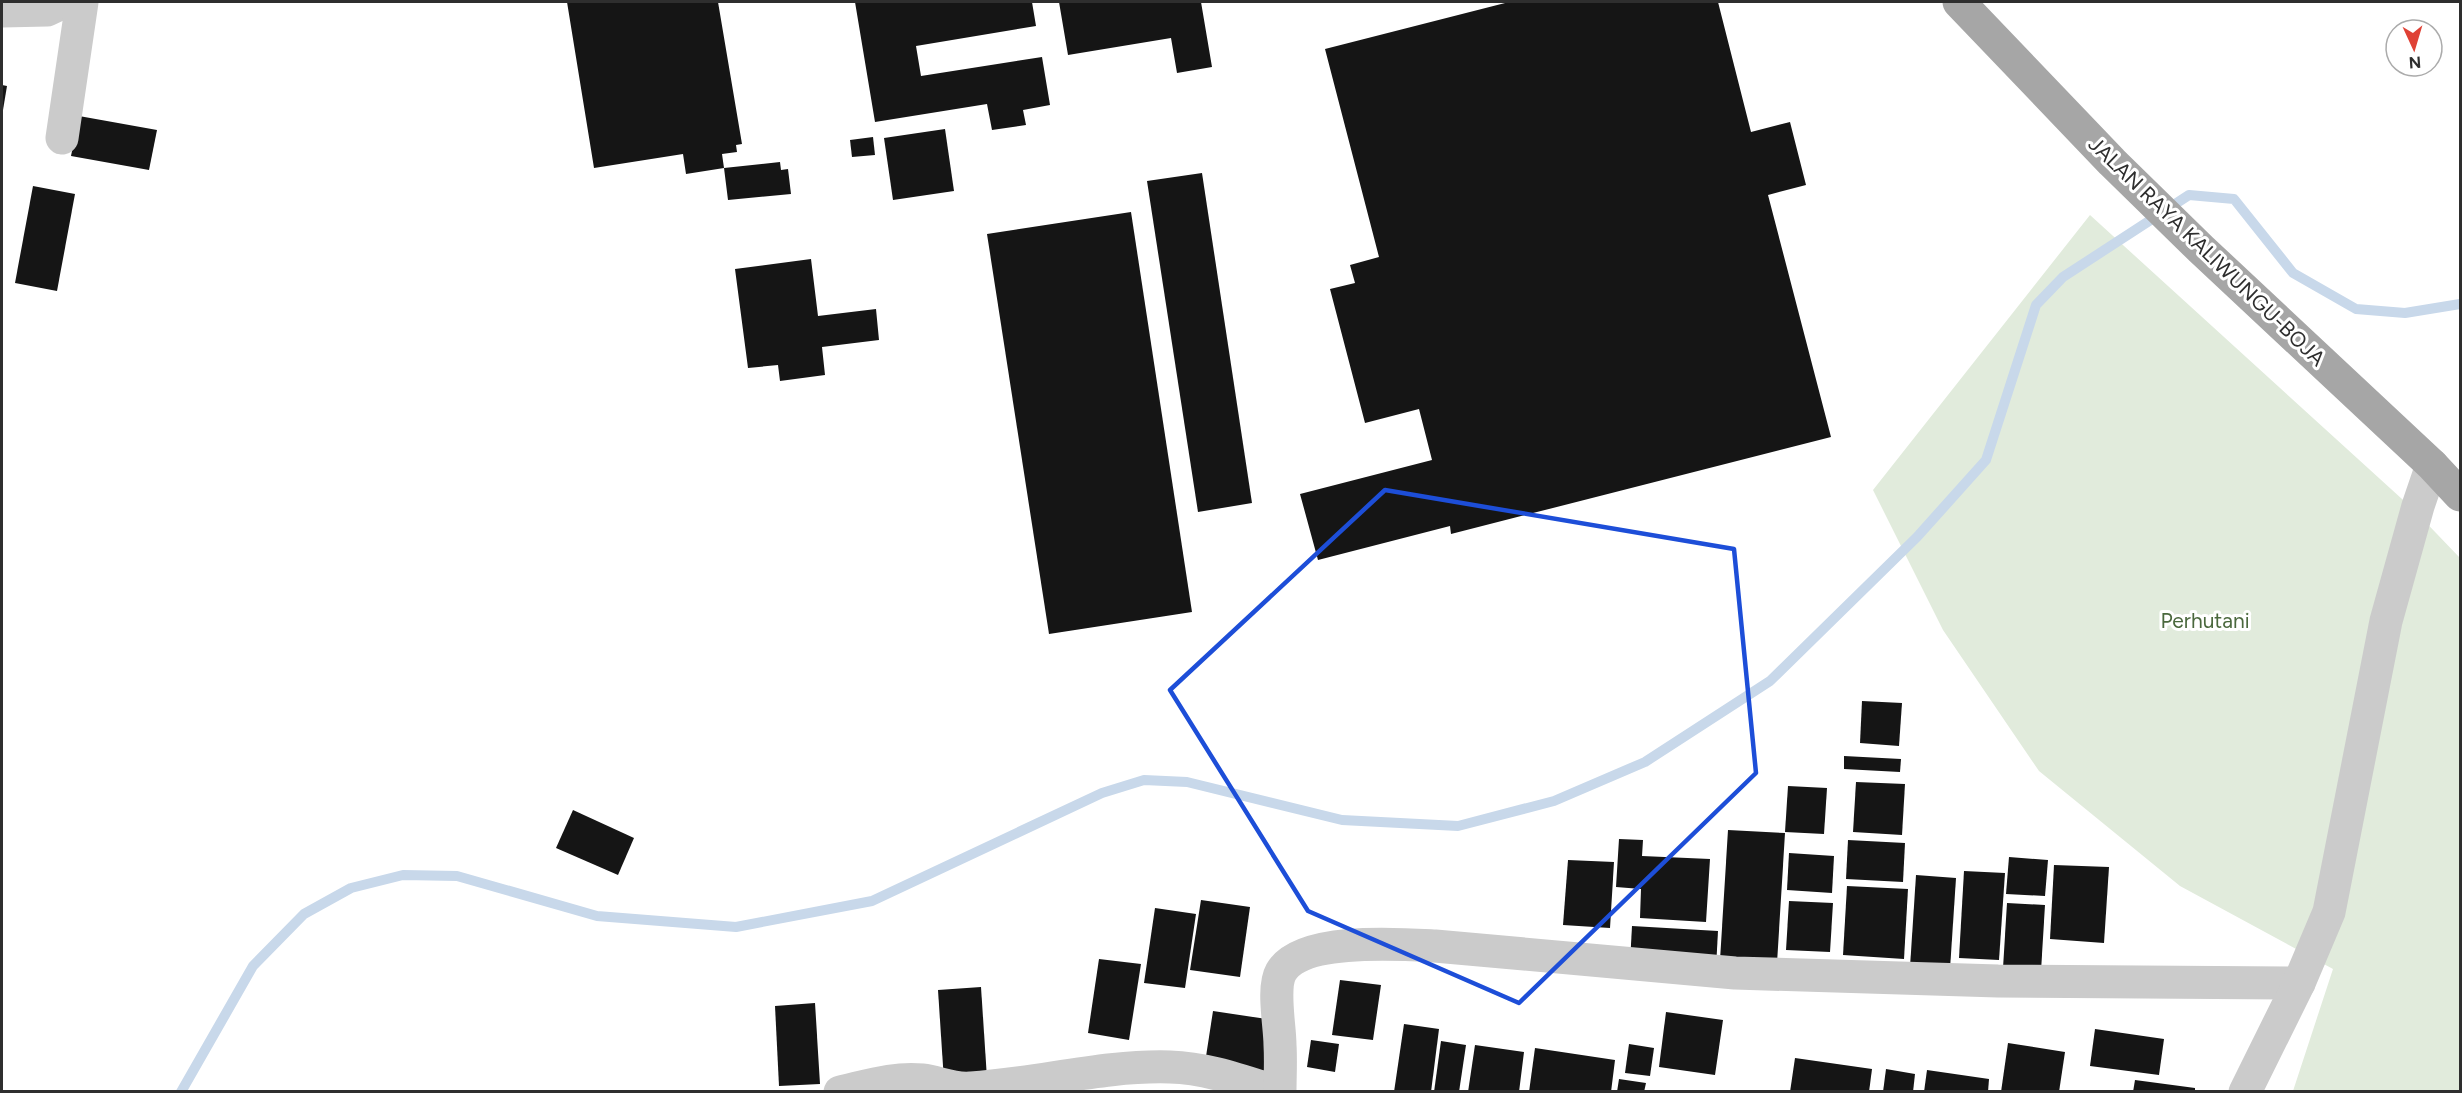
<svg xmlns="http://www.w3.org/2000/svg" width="2462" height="1093" font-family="Figtree,sans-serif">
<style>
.green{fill:#e1ebdc}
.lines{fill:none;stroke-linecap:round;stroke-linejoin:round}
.stream{stroke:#c8d8ea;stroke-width:10}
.building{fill:#151515}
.minor{stroke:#cbcbcb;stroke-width:33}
.major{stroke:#a6a6a6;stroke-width:33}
.marked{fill:none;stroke:#1d4ed8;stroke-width:4.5;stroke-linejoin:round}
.labels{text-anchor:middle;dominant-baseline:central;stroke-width:6;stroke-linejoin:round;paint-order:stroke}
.street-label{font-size:21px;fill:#2e2e2e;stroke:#fff}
.park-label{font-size:21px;fill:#4a683d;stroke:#fff}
</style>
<rect width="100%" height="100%" fill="#fff"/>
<!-- green -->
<polygon class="green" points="2090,215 2413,509 2460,558 2460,1091 2293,1091 2333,969 2180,886 2039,771 1943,630 1873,490"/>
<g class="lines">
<!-- stream -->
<polyline class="stream" points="181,1092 253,966 304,914 351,888 403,875 457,876 597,916 736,927 872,901 1102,793 1144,780 1187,782 1342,820 1458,826 1554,801 1645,762 1770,681 1917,537 1986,460 2036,305 2063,277 2189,195 2234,199 2293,273 2356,309 2405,313 2460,304"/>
</g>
<!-- building -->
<g class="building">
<polygon points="567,2 718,2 742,144 736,145 737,152 722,154 724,168 686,174 683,154 594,168"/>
<polygon points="855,2 1032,2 1036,26 916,46 921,76 1042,57 1050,105 1023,110 1026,125 992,130 987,104 875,122"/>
<polygon points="1059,2 1201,2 1212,67 1177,73 1171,38 1068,55"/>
<polygon points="1509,2 1718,2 1751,132 1790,122 1806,185 1768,195 1831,437 1451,534 1450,526 1318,560 1300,494 1432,460 1419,409 1365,423 1330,289 1355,283 1350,265 1379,257 1325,49"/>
<polygon points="2,85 7,86 3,110 2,109"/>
<polygon points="79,116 157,130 149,170 71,156"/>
<polygon points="945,129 954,191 893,200 884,138"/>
<polygon points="873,137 875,155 852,157 850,140"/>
<polygon points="780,162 781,170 788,169 791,194 728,200 724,168"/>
<polygon points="1202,173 1252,503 1198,512 1147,181"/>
<polygon points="33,186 75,194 57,291 15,283"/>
<polygon points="1131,212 1192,612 1049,634 987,234"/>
<polygon points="811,259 818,316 876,309 879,340 822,347 825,375 780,381 778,365 748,368 735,269"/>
<polygon points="1862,701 1902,703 1899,746 1860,743"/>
<polygon points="1844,756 1901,759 1900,772 1844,769"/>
<polygon points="1856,782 1905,784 1902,835 1853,832"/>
<polygon points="1788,786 1827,788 1824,834 1785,832"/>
<polygon points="573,810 634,838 618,875 556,848"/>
<polygon points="1728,830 1785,833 1777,963 1720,960"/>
<polygon points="1619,839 1643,840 1642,856 1710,859 1706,922 1640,918 1641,889 1616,887"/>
<polygon points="1848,840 1905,843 1903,882 1846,879"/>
<polygon points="1789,853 1834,856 1832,893 1787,890"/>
<polygon points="2009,857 2048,860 2045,896 2006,894"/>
<polygon points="1568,860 1614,862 1610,928 1563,925"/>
<polygon points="2054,865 2109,867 2104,943 2050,939"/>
<polygon points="1964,871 2005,873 1999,960 1959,958"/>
<polygon points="1916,875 1956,878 1950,969 1910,967"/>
<polygon points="1847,886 1908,889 1904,959 1843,955"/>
<polygon points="1201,900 1250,907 1240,977 1190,970"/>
<polygon points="1789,901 1833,903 1830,952 1786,950"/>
<polygon points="2007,903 2045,905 2041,971 2003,968"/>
<polygon points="1155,908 1196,914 1185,988 1144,983"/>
<polygon points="1632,926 1718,931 1716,968 1630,963"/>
<polygon points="1099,959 1141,964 1129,1040 1088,1033"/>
<polygon points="1340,980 1381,985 1373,1040 1332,1035"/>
<polygon points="981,987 987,1078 944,1081 938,990"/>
<polygon points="815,1003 820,1084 779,1086 775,1006"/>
<polygon points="1213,1011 1273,1020 1266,1071 1205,1063"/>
<polygon points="1666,1012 1723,1020 1715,1075 1659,1067"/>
<polygon points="1404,1024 1439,1029 1431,1092 1394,1092"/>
<polygon points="2095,1029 2164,1039 2159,1075 2090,1066"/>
<polygon points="1311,1040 1339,1044 1335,1072 1307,1067"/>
<polygon points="1441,1041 1466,1045 1459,1092 1434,1092"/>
<polygon points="2008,1043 2065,1052 2059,1092 2001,1092"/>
<polygon points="1629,1044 1654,1048 1650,1076 1625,1073"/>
<polygon points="1475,1045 1524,1052 1519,1092 1468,1092"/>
<polygon points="1535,1048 1615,1060 1611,1092 1529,1092"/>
<polygon points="1795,1058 1872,1069 1869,1092 1790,1092"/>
<polygon points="1886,1069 1915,1074 1913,1092 1883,1092"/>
<polygon points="1927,1070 1989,1079 1988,1092 1924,1092"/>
<polygon points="1619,1079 1646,1083 1644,1092 1617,1092"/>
<polygon points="2135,1080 2195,1088 2195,1092 2133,1092"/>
</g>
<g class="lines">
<!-- minor -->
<g class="minor">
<polyline points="2,11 47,10 64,2"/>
<polyline points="62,138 82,2"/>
<path d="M840 1092C867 1086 895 1077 922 1080 939 1082 953 1090 971 1088 1037 1084 1103 1065 1170 1067 1207 1068 1242 1081 1277 1092"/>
<path d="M1280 1092C1280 1076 1281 1061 1280 1045 1280 1026 1272 988 1281 972 1301 937 1399 944 1435 946L1735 973 1998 981 2299 983"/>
<polyline points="2245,1092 2299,983 2329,912 2386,621 2418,506 2432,465"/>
</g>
<!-- major -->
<polyline class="major" points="1959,2 2112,162 2201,249 2432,465 2460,495"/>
</g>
<!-- marked area -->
<path class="marked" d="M1385 490 1734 549 1756 773 1519 1003 1308 911 1170 690Z"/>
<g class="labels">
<!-- street labels -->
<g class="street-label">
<text transform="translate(2207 251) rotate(44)">JALAN RAYA KALIWUNGU-BOJA</text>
</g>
<!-- park labels -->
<g class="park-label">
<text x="2205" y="620">Perhutani</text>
</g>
</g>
<!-- border -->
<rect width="2462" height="1093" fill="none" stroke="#2e2e2e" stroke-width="6"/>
<!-- north arrow -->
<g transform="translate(2414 48) rotate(176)"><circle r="28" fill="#ffffff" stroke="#ababab" stroke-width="1.5"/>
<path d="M0-4.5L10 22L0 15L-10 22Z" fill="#df4135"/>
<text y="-9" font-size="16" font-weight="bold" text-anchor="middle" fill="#2e2e2e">N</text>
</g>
</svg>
